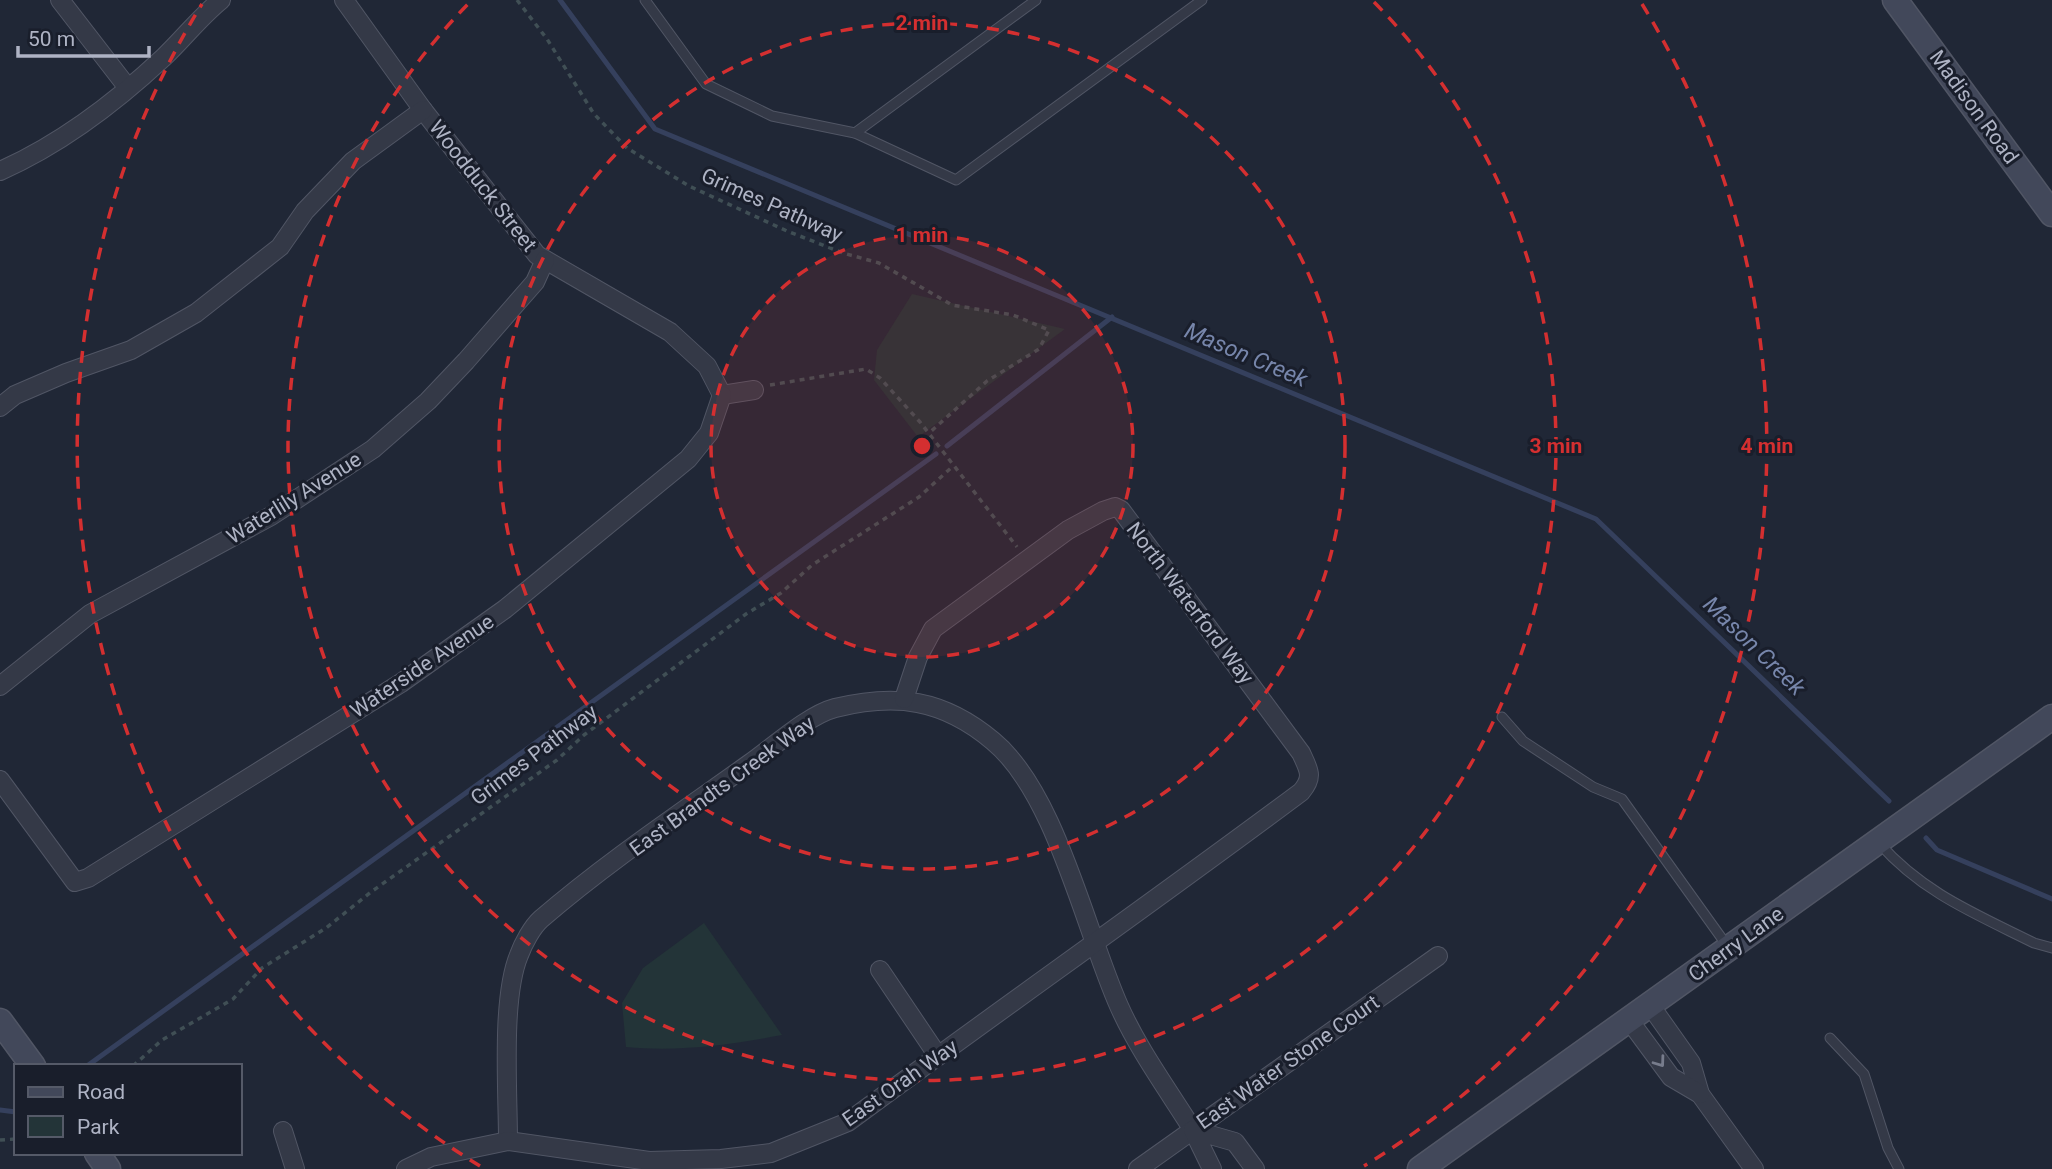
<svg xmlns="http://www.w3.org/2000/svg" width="2052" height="1169" font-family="Roboto,sans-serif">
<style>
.green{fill:#233438}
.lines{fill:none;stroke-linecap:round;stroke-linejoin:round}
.stream{stroke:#35405d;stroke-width:5}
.lane-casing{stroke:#515665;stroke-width:11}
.street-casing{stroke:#515665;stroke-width:20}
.secondary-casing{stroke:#515665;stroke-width:27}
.path{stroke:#404f55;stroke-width:3.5;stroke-dasharray:5 5;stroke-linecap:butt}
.lane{stroke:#343947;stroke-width:9}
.street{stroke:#343947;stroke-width:18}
.secondary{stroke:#42485a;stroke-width:24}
.oneway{stroke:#777c8c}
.ring{fill:none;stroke:#d42f30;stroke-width:3.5;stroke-dasharray:12 9}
.labels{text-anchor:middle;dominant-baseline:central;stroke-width:6;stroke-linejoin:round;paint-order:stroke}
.street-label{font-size:21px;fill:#aeb3c4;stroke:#191e2b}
.water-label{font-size:23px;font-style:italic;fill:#7786ab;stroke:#191e2b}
.centre{fill:#d42f30;stroke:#191e2b;stroke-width:3.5}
.ring-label{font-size:21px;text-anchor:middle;font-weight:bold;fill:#d42f30;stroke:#191e2b;stroke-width:6;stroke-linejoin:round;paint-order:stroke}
</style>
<rect width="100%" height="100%" fill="#202736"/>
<!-- green -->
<g class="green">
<polygon points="912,294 1065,329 918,437 874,380 877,350"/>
<path d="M704 923 782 1035C729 1045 680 1052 626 1047L622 1003 643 968Z"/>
</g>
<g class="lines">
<!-- stream -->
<g class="stream">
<polyline points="560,0 655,129 1596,519 1889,801"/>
<polyline points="947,446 1112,317"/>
<polyline points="1926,838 1937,850 2052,899"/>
<polyline points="87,1066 936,454"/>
<polyline points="0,1110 16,1112"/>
</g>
<defs>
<g id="lane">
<polyline points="645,0 706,84 772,116 855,133 956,180 1202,0"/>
<polyline points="855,133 1036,0"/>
<polyline points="1502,717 1523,741 1593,787 1622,799 1728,947"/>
<path d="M1879 843C1923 893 1976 914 2034 943L2052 948"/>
<polyline points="1830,1038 1864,1074 1888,1148 1899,1169"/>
</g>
<g id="street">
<polyline points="60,0 128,88"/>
<polyline points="344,0 423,110 537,255 670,332 707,366 722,395"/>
<path d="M0 171C59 145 117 101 164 57 183 39 200 17 221 0"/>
<polyline points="722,395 754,390"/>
<polyline points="0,407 15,395 66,373 131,350 196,313 280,247 305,211 353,161 423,110"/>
<polyline points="0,686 90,614 271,516 373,449 428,401 466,361 535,282 545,260"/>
<polyline points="0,780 75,882 88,878 401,683 505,609 688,459 709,433 722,395"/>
<polyline points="880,970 938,1056"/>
<polyline points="1650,1005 1691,1063 1700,1094 1754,1169"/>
<polyline points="1629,1020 1671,1077 1700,1094"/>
<polyline points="283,1131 295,1169"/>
<path d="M508 1141C508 1091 501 998 519 955 523 944 532 927 541 919 606 863 679 814 749 764 772 748 808 715 835 708 896 693 943 699 993 741 1056 793 1085 930 1119 1006 1138 1049 1168 1090 1193 1130"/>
<path d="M406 1169 431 1157 508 1141 649 1161 721 1159 771 1153 848 1122C998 1011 1151 904 1301 792 1314 777 1309 770 1301 753L1121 510 1115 507 1103 511 1068 530 933 629 918 657 904 699"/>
<polyline points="1138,1169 1438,956"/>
<polyline points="1212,1169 1193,1130 1235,1142 1255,1169"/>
</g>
<g id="secondary">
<polyline points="1895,0 2052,214"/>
<polyline points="0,1021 33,1066"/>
<polyline points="97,1153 108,1169"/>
<polyline points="1420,1169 2052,717"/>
</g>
</defs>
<!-- lane casing -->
<use href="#lane" class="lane-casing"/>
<!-- street casing -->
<use href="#street" class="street-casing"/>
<!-- secondary casing -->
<use href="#secondary" class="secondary-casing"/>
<!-- path -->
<g class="path">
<polyline points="517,0 547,39 594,114 627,148 689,186 787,231 843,253 879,263 952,305 1013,315 1049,330 1039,349 987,381 928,434"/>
<polyline points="770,385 866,369 880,378 920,422 1017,547"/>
<polyline points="133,1066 162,1040 233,999 262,968 326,928 371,892 557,760 584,735 746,614 781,593 812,565 919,497 952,467"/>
<polyline points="0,1140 16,1139"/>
</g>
<!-- lane -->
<use href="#lane" class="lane"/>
<!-- street -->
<use href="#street" class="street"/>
<!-- secondary -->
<use href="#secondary" class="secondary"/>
</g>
<!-- one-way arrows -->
<defs><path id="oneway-chevron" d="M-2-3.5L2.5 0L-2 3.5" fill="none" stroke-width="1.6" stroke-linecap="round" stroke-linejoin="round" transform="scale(1.75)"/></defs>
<use class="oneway" href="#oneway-chevron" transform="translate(1660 1062) rotate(54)"/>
<!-- distance rings -->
<circle cx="922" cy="446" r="211" fill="#d42f30" fill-opacity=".12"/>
<g class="ring">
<circle cx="922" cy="446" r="211"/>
<circle cx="922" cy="446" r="423"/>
<path d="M1374 2A634 634 0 1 1 470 2"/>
<path d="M480 1166A845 845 0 0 1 202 4M1642 4A845 845 0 0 1 1364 1166"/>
</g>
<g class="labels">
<!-- street labels -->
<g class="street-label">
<text transform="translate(1974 107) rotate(54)">Madison Road</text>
<text transform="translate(483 186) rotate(52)">Woodduck Street</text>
<text transform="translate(772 205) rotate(24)">Grimes Pathway</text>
<text transform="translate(294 498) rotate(-32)">Waterlily Avenue</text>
<text transform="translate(1190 603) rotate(53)">North Waterford Way</text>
<text transform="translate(422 666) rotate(-34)">Waterside Avenue</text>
<text transform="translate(534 755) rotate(-37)">Grimes Pathway</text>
<text transform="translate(722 786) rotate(-36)">East Brandts Creek Way</text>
<text transform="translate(1736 944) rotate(-36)">Cherry Lane</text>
<text transform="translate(1288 1062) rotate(-35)">East Water Stone Court</text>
<text transform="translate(900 1083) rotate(-35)">East Orah Way</text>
</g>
<!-- water labels -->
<g class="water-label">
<text transform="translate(1246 355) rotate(23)">Mason Creek</text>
<text transform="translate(1754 646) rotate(44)">Mason Creek</text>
</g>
</g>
<circle cx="922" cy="446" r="10" class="centre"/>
<g class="ring-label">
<text x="922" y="30">2 min</text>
<text x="922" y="242">1 min</text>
<text x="1556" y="453">3 min</text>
<text x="1767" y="453">4 min</text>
</g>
<!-- legend -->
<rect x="14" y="1064" width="228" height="91" fill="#191e2b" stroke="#555a68" stroke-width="2"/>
<rect x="28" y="1087" width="35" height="10" fill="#42485a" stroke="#555a68" stroke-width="2"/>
<text x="77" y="1099" font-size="21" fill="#aeb3c4">Road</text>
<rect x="28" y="1116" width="35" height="21" fill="#233438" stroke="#555a68" stroke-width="2"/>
<text x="77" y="1134" font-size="21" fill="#aeb3c4">Park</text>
<!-- scale -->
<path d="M18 46v10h131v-10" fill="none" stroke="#aeb3c4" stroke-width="3.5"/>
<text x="28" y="46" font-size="21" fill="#aeb3c4" stroke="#191e2b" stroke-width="5" paint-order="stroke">50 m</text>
</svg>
